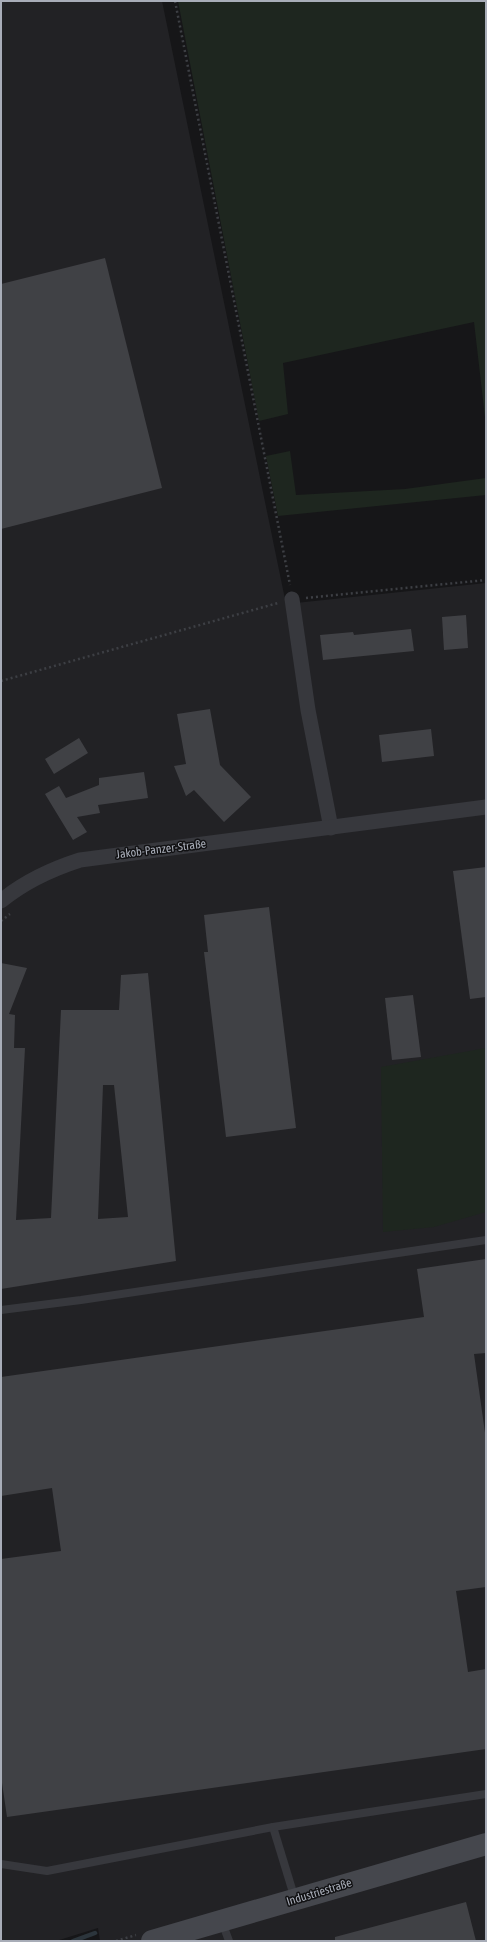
<svg xmlns="http://www.w3.org/2000/svg" width="487" height="1942" font-family="'Asap Condensed',sans-serif">
<style>
.built{fill:#222225}
.green{fill:#1e261f}
.lines{fill:none;stroke-linecap:round;stroke-linejoin:round}
.stream{stroke:#2c353c;stroke-width:4.5}
.building{fill:#404145;fill-rule:evenodd}
.path{stroke:#3d3f44;stroke-width:2.5;stroke-dasharray:2 3;stroke-linecap:butt}
.lane{stroke:#37383d;stroke-width:8}
.street{stroke:#37383d;stroke-width:15}
.secondary{stroke:#45474d;stroke-width:22}
.labels{text-anchor:middle;dominant-baseline:central;stroke-width:3;stroke-linejoin:round;paint-order:stroke}
.street-label{font-size:12px;fill:#a8adb8;stroke:#111113}
</style>
<rect width="100%" height="100%" fill="#161618"/>
<!-- built -->
<polygon class="built" points="1,1 162,1 286,604 486,583 486,1941 100,1941 98,1928 56,1941 1,1941"/>
<!-- green -->
<g class="green">
<polygon points="178,1 486,1 486,426 474,322 283,363 288,414 259,421"/>
<polygon points="290,451 296,495 405,489 486,478 486,495 278,516 266,456"/>
<polygon points="486,1048 486,1212 434,1227 383,1232 381,1067"/>
</g>
<g class="lines">
<!-- stream -->
<polyline class="stream" points="73,1941 95,1933"/>
</g>
<!-- building -->
<g class="building">
<polygon points="105,258 162,488 1,529 1,284"/>
<polygon points="466,615 468,648 444,650 442,617"/>
<polygon points="411,629 414,651 323,660 320,635 353,632 354,635"/>
<polygon points="210,709 220,765 251,797 224,822 194,790 186,796 174,766 186,764 177,714"/>
<polygon points="431,729 434,756 382,762 379,735"/>
<polygon points="79,738 88,753 54,774 45,759"/>
<polygon points="144,772 148,798 98,805 100,813 77,817 87,832 73,840 45,794 59,786 66,798 99,785 99,778"/>
<polygon points="486,867 486,997 470,999 453,871"/>
<polygon points="269,907 296,1128 226,1137 204,952 208,952 204,915"/>
<path d="M1 963 27 968 9 1014 15 1015 14 1048H25L16 1220 51 1218 61 1010H119L121 975 148 973 176 1261 1 1289ZM103 1085H114L128 1217 98 1219Z"/>
<polygon points="413,995 421,1057 392,1060 385,998"/>
<polygon points="486,1259 486,1353 474,1354 486,1440 486,1587 456,1591 468,1672 486,1669 486,1749 7,1817 1,1776 1,1559 61,1551 52,1488 1,1496 1,1377 424,1317 417,1269"/>
<polygon points="466,1902 476,1941 335,1941 335,1937"/>
</g>
<g class="lines">
<!-- path -->
<g class="path">
<polyline points="175,1 290,585"/>
<polyline points="306,598 486,580"/>
<polyline points="1,681 278,603"/>
<polyline points="1,921 10,914"/>
<polyline points="116,1941 136,1935"/>
</g>
<!-- lane -->
<g class="lane">
<polyline points="1,1310 81,1300 486,1240"/>
<polyline points="273,1827 295,1899"/>
<polyline points="1,1864 47,1871 273,1827 486,1794"/>
<polyline points="222,1922 229,1941"/>
</g>
<!-- street -->
<g class="street">
<polyline points="292,599 308,710 331,828"/>
<path d="M1 901C24 882 52 869 80 860L486 807"/>
</g>
<!-- secondary -->
<polyline class="secondary" points="152,1941 486,1844"/>
</g>
<g class="labels">
<!-- street labels -->
<g class="street-label">
<text transform="translate(161 849) rotate(-7)">Jakob-Panzer-Straße</text>
<text transform="translate(319 1892) rotate(-17)">Industriestraße</text>
</g>
</g>
<!-- border -->
<rect width="487" height="1942" fill="none" stroke="#a8adb8" stroke-width="4"/>
</svg>
